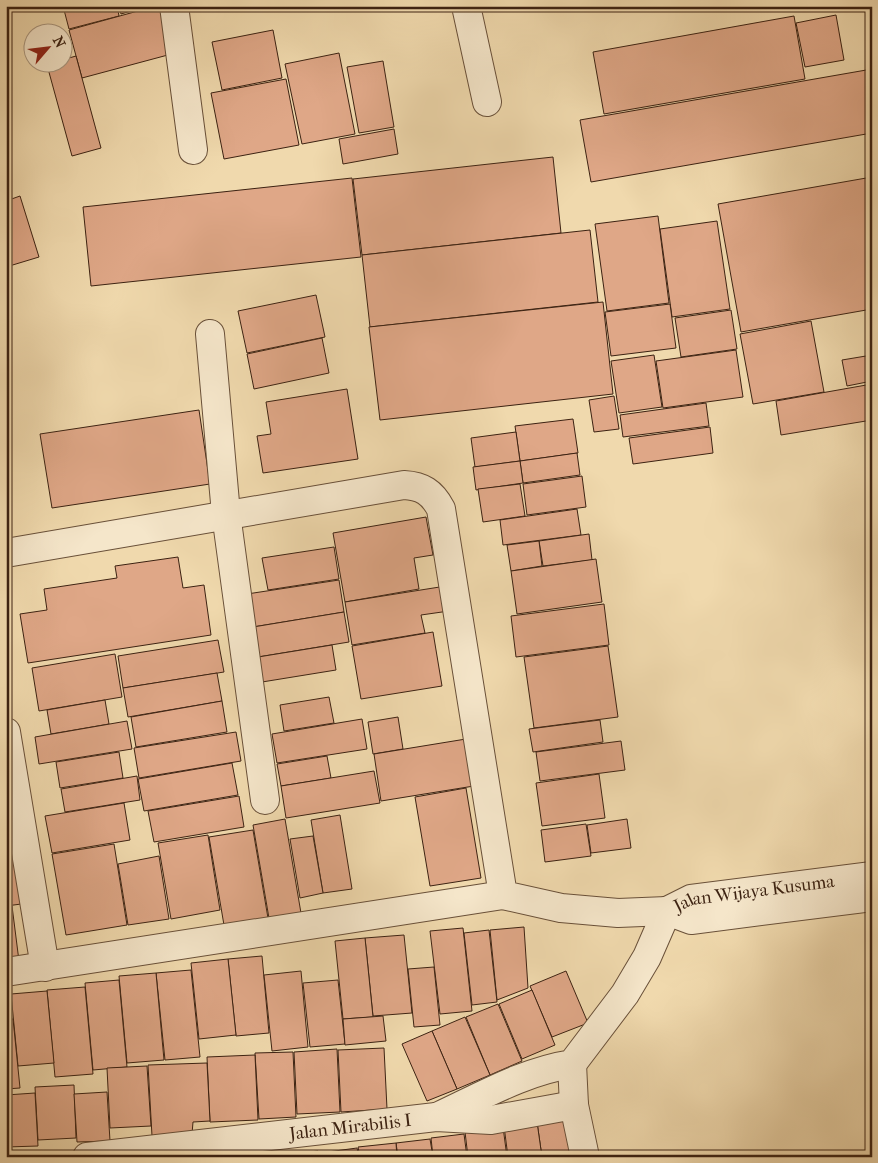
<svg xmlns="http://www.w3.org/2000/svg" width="878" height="1163" font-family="'IM FELL French Canon',serif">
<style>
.building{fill:#dfa787;stroke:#3c2212}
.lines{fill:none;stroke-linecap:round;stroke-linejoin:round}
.street-casing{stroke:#695039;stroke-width:30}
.street{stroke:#f5e6ca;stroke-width:28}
.labels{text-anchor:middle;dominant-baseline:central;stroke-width:4;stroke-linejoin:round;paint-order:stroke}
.street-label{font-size:18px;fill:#3c2212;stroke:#f5e6ca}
</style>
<rect width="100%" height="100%" fill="#f0d9ad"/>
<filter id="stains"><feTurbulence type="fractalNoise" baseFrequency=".004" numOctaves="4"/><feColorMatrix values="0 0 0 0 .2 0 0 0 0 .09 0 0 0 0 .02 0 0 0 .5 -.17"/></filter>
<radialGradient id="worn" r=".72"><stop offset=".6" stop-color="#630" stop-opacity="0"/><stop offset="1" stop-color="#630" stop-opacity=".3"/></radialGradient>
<!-- building -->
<g class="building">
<polygon points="63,6 117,6 119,16 69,29"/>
<polygon points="119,6 148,6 121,14"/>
<polygon points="156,6 166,6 179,52 82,78 69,30"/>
<polygon points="836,15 844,60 805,67 796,23"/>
<polygon points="794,16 805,79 604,114 593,52"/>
<polygon points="273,30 282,78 222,90 212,42"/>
<polygon points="339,53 355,134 302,144 285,64"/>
<polygon points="76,56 101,148 72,156 47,65 62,62 62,60"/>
<polygon points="383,61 394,127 359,133 347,67"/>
<polygon points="872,69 872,133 591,182 580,120"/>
<polygon points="286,79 299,145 224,159 211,93"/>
<polygon points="394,129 398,154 343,164 339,139"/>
<polygon points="553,157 561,233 362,255 353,179"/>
<polygon points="872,177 872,309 741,332 718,204"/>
<polygon points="352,178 361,257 91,286 83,207"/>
<polygon points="20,196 39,257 6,267 6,201"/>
<polygon points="658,216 669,303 607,311 595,224"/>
<polygon points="717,221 730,309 672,317 660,229"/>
<polygon points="590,230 598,302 370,327 362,255"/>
<polygon points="316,295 325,337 247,353 238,311"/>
<polygon points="603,302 613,394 380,420 369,327"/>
<polygon points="670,304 676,348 611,356 605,312"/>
<polygon points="731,310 737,349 681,357 675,318"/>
<polygon points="811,321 824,392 753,404 740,334"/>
<polygon points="322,338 329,373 254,389 247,354"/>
<polygon points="736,350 743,397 663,408 656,361"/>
<polygon points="654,355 662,407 619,413 611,361"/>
<polygon points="872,355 872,381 847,386 842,360"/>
<polygon points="872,384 872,420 781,435 776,401"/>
<polygon points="347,389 358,459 263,473 257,436 271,434 266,402"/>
<polygon points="614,396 619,429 594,432 589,400"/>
<polygon points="706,403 709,426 623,437 620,415"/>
<polygon points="199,410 210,484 52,508 40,434"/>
<polygon points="573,419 578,453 520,461 515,426"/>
<polygon points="710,427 713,453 633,464 629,438"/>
<polygon points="516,432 520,461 475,467 471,438"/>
<polygon points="577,453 580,475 523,483 520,461"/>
<polygon points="520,461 523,483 476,490 473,467"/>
<polygon points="582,476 586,507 527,515 523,484"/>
<polygon points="520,484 525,516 483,522 478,489"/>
<polygon points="577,509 581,535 503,545 500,520"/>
<polygon points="426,517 433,555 414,558 419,589 345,602 333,533"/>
<polygon points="589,534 592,560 543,566 539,541"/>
<polygon points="539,541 542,566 511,571 507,545"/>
<polygon points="334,547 339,579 268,590 262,558"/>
<polygon points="178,557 183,588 204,585 211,635 28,663 20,614 47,610 44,589 117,578 115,566"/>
<polygon points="596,559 602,602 517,614 511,571"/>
<polygon points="339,580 344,612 253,627 247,594"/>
<polygon points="446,586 449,611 421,615 425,633 352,645 345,602"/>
<polygon points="604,604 609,645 516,657 511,616"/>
<polygon points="344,612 349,642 258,657 253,627"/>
<polygon points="433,632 442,686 361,699 352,646"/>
<polygon points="218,640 224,672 123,688 118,656"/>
<polygon points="332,645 336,670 262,682 258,657"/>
<polygon points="608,646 618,717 534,728 524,657"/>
<polygon points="115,654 122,697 39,711 32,668"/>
<polygon points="217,673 222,701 128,717 123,688"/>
<polygon points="329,697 334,723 284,731 280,705"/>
<polygon points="105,700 109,724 51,734 47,710"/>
<polygon points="222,701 227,732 136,747 131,717"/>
<polygon points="398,717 403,749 373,754 368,722"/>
<polygon points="362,719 367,749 277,763 272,734"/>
<polygon points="600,720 603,742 533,752 529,729"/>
<polygon points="127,721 132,749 39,764 35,737"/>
<polygon points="236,732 241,761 139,778 134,748"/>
<polygon points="466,739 474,786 381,801 374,754"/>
<polygon points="621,741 625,770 540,781 536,752"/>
<polygon points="119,752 123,778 60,788 56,762"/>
<polygon points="327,756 331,778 281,786 277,764"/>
<polygon points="232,763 238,795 144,811 138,779"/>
<polygon points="374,771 380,803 286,818 281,786"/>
<polygon points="599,774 605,818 542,826 536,783"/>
<polygon points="137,776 140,800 65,812 61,789"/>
<polygon points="466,788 481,878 430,886 415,797"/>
<polygon points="239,796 244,827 154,842 148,811"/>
<polygon points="124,803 130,840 52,853 45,816"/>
<polygon points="340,815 352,889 323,893 311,820"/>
<polygon points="285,819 302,919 270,924 253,825"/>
<polygon points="627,819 631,848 591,853 587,825"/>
<polygon points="586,824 591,856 545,862 541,830"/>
<polygon points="253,830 269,924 225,931 209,837"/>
<polygon points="208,835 220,910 171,919 158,843"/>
<polygon points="313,836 323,893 300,898 290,839"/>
<polygon points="114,844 127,925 66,935 52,854"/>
<polygon points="22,852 29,903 6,906 6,854"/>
<polygon points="159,856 169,919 128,925 118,864"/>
<polygon points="6,906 12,906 19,961 6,963"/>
<polygon points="524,927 528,988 497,1000 490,930"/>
<polygon points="463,928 472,1011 440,1014 430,931"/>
<polygon points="489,930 497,1002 472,1005 464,933"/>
<polygon points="404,935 412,1013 373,1016 365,938"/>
<polygon points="365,938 373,1017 343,1019 335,941"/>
<polygon points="262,956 269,1033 236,1036 228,959"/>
<polygon points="228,959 236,1035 199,1039 191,963"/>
<polygon points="434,967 440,1025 414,1027 408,969"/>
<polygon points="191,970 200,1057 165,1060 156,973"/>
<polygon points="301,971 308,1047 272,1051 264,975"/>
<polygon points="566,971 588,1023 552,1037 530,986"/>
<polygon points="156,973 164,1060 127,1063 119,976"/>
<polygon points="119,980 127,1067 93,1070 85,983"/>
<polygon points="338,980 345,1044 310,1047 303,983"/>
<polygon points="85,987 93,1074 55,1077 47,990"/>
<polygon points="532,990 555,1045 522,1059 499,1004"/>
<polygon points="47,991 54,1063 18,1066 11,994"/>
<polygon points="498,1004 522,1061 490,1075 466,1017"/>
<polygon points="383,1016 386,1041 345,1045 343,1019"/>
<polygon points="465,1017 490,1075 457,1089 432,1031"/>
<polygon points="6,1019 13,1019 20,1088 6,1089"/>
<polygon points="432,1031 457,1089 427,1101 402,1044"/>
<polygon points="384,1048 387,1109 341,1112 338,1050"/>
<polygon points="337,1049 340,1112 297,1114 294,1052"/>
<polygon points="293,1052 296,1117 259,1119 255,1053"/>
<polygon points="255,1055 258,1120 210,1122 207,1057"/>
<polygon points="207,1063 210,1121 193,1122 192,1134 152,1136 148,1065"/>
<polygon points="147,1066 151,1126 110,1128 107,1068"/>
<polygon points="74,1085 76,1138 38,1140 35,1087"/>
<polygon points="107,1092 110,1141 77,1142 74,1094"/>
<polygon points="35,1093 38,1146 6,1147 6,1095"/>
<polygon points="575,1117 580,1157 542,1157 537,1122"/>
<polygon points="537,1122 542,1157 508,1157 504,1126"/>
<polygon points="503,1127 507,1157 468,1157 465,1132"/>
<polygon points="464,1134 467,1157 433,1157 431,1138"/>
<polygon points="430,1139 433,1157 398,1157 396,1143"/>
<polygon points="396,1143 397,1157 360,1157 358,1147"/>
<polygon points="357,1148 359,1157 320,1157 320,1153"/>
<polygon points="318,1151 319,1157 284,1157 283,1155"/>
</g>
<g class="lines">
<defs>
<g id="street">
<polyline points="174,6 193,150"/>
<polyline points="466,6 487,102"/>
<polyline points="210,334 226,514 265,800"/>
<path d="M6 553 404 485C422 486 432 492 441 509L503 895 561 908 618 913 667 911 691 920 872 897"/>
<polyline points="6,732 45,967"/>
<path id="s1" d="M667 911 691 899 872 876"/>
<polyline points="6,972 503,895"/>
<polyline points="572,1064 574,1105 585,1157"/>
<path d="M439 1116C482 1096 525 1071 572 1064L625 994 647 957 667 911"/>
<path id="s2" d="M87 1157 436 1117 491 1120 574 1105"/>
</g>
</defs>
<!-- street casing -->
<use href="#street" class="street-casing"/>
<!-- street -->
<use href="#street" class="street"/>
</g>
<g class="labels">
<!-- street labels -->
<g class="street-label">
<text stroke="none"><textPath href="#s1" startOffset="90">Jalan Wijaya Kusuma</textPath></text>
<text stroke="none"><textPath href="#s2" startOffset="265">Jalan Mirabilis I</textPath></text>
</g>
</g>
<!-- margin -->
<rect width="878" height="1163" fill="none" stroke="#f0d9ad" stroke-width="25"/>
<rect x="8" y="8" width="863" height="1148" fill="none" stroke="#3c2212" stroke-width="2.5"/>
<rect x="12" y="12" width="853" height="1138" fill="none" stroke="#3c2212"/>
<!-- north arrow -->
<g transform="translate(48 48) rotate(62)"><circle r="24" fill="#f5e6ca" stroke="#ab9880"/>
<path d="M0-4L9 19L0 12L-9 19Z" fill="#8f2418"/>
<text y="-8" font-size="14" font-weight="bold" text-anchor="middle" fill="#3c2212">N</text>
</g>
<rect width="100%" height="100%" filter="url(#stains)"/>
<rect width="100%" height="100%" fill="url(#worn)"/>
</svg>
